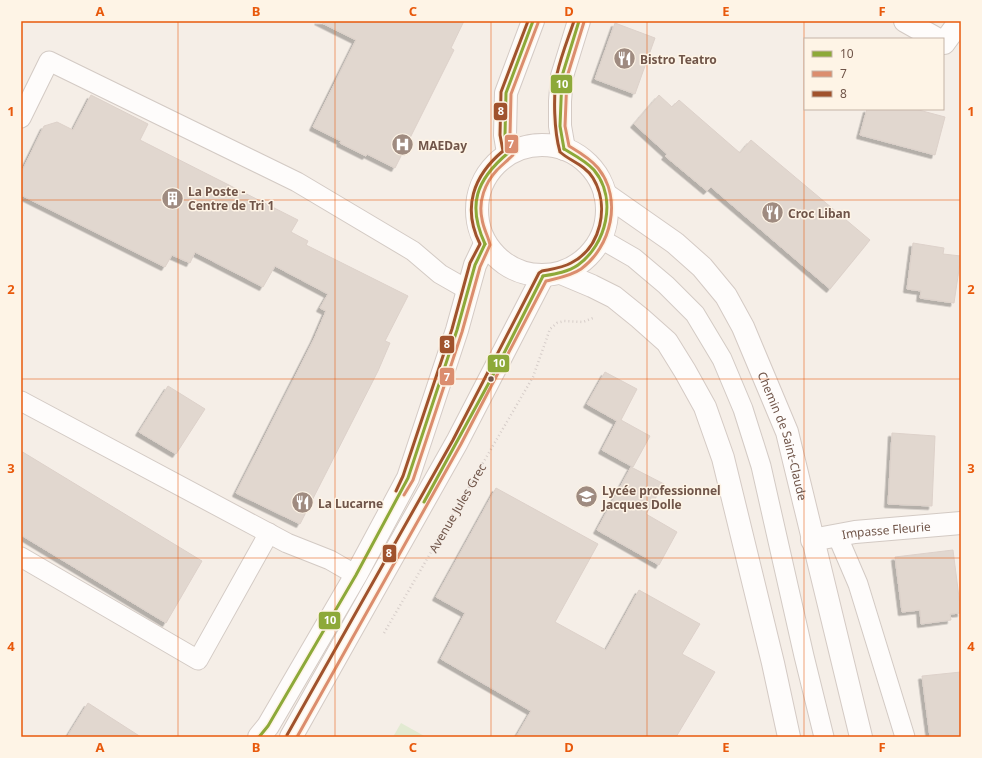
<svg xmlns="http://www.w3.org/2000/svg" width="982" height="758" font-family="'Noto Sans',sans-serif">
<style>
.park{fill:#e2ead2}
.building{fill:#e1d7cf;stroke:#ddd1ca;filter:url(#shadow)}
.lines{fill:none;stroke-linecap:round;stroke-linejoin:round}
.lane-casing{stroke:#d3cac4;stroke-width:21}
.street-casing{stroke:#d3cac4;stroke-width:24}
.secondary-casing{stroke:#d4cac4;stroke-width:24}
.path{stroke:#d6cdc9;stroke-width:2.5;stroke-dasharray:1 3;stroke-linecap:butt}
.lane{stroke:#fefcfb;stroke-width:19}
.street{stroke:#fefcfb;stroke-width:22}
.secondary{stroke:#fefcfb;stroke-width:22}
.bus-1-casing{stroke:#fef4e6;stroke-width:6}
.bus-2-casing{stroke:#fef4e6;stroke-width:6}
.bus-3-casing{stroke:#fef4e6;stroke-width:6}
.bus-1{stroke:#8da939;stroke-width:3}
.bus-2{stroke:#db8d6e;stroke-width:3}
.bus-3{stroke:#a0522d;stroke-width:3}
.grid{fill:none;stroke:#e8590c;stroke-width:1;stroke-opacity:0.55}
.bus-dot{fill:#705549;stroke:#fef4e6;stroke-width:1.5}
.labels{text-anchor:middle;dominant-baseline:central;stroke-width:3;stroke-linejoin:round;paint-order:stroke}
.poi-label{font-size:12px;font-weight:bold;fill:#705549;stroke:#fef4e6;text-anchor:start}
.street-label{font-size:12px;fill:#705549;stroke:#fef4e6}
.line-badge{stroke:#fef4e6;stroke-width:1.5}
.badge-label{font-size:11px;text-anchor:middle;font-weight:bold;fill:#fff}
.neatline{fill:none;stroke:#e8590c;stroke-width:1.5}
.grid-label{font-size:13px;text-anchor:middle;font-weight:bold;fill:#e8590c}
</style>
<defs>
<filter id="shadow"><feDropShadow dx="-3.5" dy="3.5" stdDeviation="0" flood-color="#0004"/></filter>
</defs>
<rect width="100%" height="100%" fill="#f5eee7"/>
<!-- park -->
<polygon class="park" points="401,723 426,737 393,737"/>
<!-- building -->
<g class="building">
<polygon points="318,21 464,21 451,48 454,50 395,168 367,154 366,156 340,143 341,141 313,127 356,40"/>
<polygon points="615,23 655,38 635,94 595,79"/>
<polygon points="91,95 148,124 140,140 298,220 291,232 308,241 306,245 408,296 385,341 390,343 378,371 300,524 236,493 314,339 326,311 320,308 328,294 275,266 263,287 195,252 190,263 172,255 165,267 21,195 21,173 44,126 57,122 73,130"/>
<polygon points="659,95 672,107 679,100 740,153 751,140 870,240 830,289 711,187 707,191 665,156 667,154 634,124"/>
<polygon points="867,109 915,109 945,117 935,155 860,135"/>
<polygon points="913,243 944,248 943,254 961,256 954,303 920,298 921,291 907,289"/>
<polygon points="605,372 637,389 621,420 650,436 633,467 602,450 617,421 587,404"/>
<polygon points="168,386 205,409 176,454 139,432"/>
<polygon points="892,433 935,436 932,506 888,504"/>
<polygon points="21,451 202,561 166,623 21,535"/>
<polygon points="631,467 664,484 646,514 677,532 659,565 597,530"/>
<polygon points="496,488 598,544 555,622 606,650 639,590 700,624 682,654 715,672 676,737 516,737 531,711 441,659 465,613 436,597"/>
<polygon points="953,550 961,613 950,614 951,620 921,624 920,610 902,612 895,557"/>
<polygon points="961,672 961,737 930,737 922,676"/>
<polygon points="88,703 141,737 67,737"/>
</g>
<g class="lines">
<defs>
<g id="lane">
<polyline points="21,118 49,61 297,182 413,251 440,274 468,290"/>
<polyline points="601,239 634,258 666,285 695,314 722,359 743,409 761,466 804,656 824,737"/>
<polyline points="21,401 287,543 330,560 356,575"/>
<polyline points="837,535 858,584 905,737"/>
<polyline points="21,557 198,660 269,533"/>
</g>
<g id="street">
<polyline points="905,21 937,39"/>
<polyline points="943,42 944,43 960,21"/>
<path id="s2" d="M812 540 855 532 961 523"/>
</g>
<g id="secondary">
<circle cx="542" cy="210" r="65"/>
<polyline points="564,149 560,126 560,101 562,76 579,21"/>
<polyline points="508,153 505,135 506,93 533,21"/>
<path id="s3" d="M605 194 675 243 702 267 726 296 743 327 787 432 861 737"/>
<polyline points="561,273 592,286 614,297 640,318 667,342 685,371 705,407 723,458 773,663 789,737"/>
<polyline points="259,737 268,726 356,575 408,478 457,330 475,265 485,244"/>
<polyline points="291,737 457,442 543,276"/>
</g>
</defs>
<!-- lane casing -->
<use href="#lane" class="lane-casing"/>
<!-- street casing -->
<use href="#street" class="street-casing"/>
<!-- secondary casing -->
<use href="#secondary" class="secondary-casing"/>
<!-- path -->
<path class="path" id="s1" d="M384 633 533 377 550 329 557 323 564 321 583 322 593 318"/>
<!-- lane -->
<use href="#lane" class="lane"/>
<!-- street -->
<use href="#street" class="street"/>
<!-- secondary -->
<use href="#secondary" class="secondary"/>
<defs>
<g id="bus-1">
<polyline points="564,149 560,126 562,76 579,21"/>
<polyline points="508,153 505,135 506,93 533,21"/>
<path d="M485 244C467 205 476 180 508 153"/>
<path d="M543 276C555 274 568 272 578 265 606 245 618 199 594 170 586 161 574 155 564 149"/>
<polyline points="424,502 491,379 543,276"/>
<polyline points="259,737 268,726 356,575 408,478 457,330 475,265 485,244"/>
</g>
<g id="bus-2">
<path d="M404 495 413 480 462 332 480 267 490 245C489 238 483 228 482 219 478 201 485 183 497 170 502 165 508 160 513 155L510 135 511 94 538 23"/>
<path d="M297 737 461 444 546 281C558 278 571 276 581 269 611 247 623 199 598 168 590 158 579 152 569 146L565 126 567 77 584 22"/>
</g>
<g id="bus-3">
<path d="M396 491 403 476 452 329 470 263 480 244C462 208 473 176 503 151L500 135 501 92 528 21"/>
<path d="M287 735 453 440 539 273 542 271C552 269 562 268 571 263 601 248 610 206 593 178 585 165 570 161 560 152 554 131 553 96 557 74 561 56 568 39 574 21"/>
</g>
</defs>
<!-- bus-1 casing -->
<use href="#bus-1" class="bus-1-casing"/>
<!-- bus-2 casing -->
<use href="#bus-2" class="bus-2-casing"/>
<!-- bus-3 casing -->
<use href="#bus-3" class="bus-3-casing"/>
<!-- bus-1 -->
<use href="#bus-1" class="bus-1"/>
<!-- bus-2 -->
<use href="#bus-2" class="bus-2"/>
<!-- bus-3 -->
<use href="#bus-3" class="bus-3"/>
</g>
<!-- grid -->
<path class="grid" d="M178 21V737M335 21V737M491 21V737M647 21V737M804 21V737M21 200H961M21 379H961M21 558H961"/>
<!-- icons -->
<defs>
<symbol id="restaurant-disc" viewBox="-11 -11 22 22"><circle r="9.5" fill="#9f8b80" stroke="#fef4e6"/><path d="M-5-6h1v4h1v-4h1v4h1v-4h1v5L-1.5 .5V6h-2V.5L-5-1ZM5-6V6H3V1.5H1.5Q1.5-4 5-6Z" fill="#fff"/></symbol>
<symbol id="hospital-disc" viewBox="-11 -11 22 22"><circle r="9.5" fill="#9f8b80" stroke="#fef4e6"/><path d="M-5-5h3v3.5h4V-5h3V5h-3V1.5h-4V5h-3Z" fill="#fff"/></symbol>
<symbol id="building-disc" viewBox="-11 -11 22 22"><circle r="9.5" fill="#9f8b80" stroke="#fef4e6"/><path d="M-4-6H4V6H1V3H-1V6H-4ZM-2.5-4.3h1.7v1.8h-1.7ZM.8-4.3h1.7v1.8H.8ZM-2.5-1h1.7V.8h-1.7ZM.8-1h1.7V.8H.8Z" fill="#fff"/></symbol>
<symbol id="school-disc" viewBox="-11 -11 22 22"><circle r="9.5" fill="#9f8b80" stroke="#fef4e6"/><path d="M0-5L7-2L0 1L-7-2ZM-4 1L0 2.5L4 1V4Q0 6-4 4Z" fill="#fff"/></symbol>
</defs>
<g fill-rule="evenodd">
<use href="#restaurant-disc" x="612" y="46" width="25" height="25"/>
<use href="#hospital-disc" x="390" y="132" width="25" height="25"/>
<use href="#building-disc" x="160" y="186" width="25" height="25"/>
<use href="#restaurant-disc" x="760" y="200" width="25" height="25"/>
<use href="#school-disc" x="574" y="484" width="25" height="25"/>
<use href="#restaurant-disc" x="290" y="490" width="25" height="25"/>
</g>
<!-- markers -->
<circle class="bus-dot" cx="491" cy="379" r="3.5"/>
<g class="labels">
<!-- poi labels -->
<g class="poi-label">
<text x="640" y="59">Bistro Teatro</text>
<text x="418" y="145">MAEDay</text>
<text x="188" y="191">La Poste -<tspan x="188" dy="14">Centre de Tri 1</tspan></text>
<text x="788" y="213">Croc Liban</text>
<text x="602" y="490">Lycée professionnel<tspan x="602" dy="14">Jacques Dolle</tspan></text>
<text x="318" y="503">La Lucarne</text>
</g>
<!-- street labels -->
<g class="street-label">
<text stroke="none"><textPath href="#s3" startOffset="311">Chemin de Saint-Claude</textPath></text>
<text stroke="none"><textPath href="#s1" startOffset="145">Avenue Jules Grec</textPath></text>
<text stroke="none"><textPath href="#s2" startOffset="75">Impasse Fleurie</textPath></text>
</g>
</g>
<g class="line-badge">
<rect x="550" y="74" width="23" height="20" rx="4" fill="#8da939"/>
<rect x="493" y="102" width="15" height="19" rx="4" fill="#a0522d"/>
<rect x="504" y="134" width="15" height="20" rx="4" fill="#db8d6e"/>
<rect x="439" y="335" width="16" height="19" rx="4" fill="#a0522d"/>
<rect x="487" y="354" width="23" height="19" rx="4" fill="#8da939"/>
<rect x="439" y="367" width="16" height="19" rx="4" fill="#db8d6e"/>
<rect x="382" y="544" width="15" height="19" rx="4" fill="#a0522d"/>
<rect x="318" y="611" width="23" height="19" rx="4" fill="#8da939"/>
</g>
<g class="badge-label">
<text x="562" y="88">10</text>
<text x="501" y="115">8</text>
<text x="511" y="148">7</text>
<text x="447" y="348">8</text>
<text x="499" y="367">10</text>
<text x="447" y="381">7</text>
<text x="389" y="557">8</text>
<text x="330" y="624">10</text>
</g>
<!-- border -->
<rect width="982" height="758" fill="none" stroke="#fef4e6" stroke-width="44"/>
<!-- legend -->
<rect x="804" y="38" width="140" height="72" fill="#fef4e6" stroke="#c5b4a7"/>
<rect x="812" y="51" width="20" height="6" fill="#8da939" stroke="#c5b4a7"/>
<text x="840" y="58" font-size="12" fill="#705549">10</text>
<rect x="812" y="71" width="20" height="6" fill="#db8d6e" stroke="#c5b4a7"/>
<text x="840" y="78" font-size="12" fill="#705549">7</text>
<rect x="812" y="91" width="20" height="6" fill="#a0522d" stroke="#c5b4a7"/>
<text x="840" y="98" font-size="12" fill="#705549">8</text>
<rect x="22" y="22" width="938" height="714" class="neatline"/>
<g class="grid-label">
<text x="100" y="16">A</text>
<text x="256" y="16">B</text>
<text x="413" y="16">C</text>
<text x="569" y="16">D</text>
<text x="726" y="16">E</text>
<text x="882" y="16">F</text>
<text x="11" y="116">1</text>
<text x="971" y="116">1</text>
<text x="11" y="294">2</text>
<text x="971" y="294">2</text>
<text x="11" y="473">3</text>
<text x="971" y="473">3</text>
<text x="11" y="651">4</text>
<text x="971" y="651">4</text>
<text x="100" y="752">A</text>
<text x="256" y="752">B</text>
<text x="413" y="752">C</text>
<text x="569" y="752">D</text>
<text x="726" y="752">E</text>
<text x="882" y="752">F</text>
</g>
</svg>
